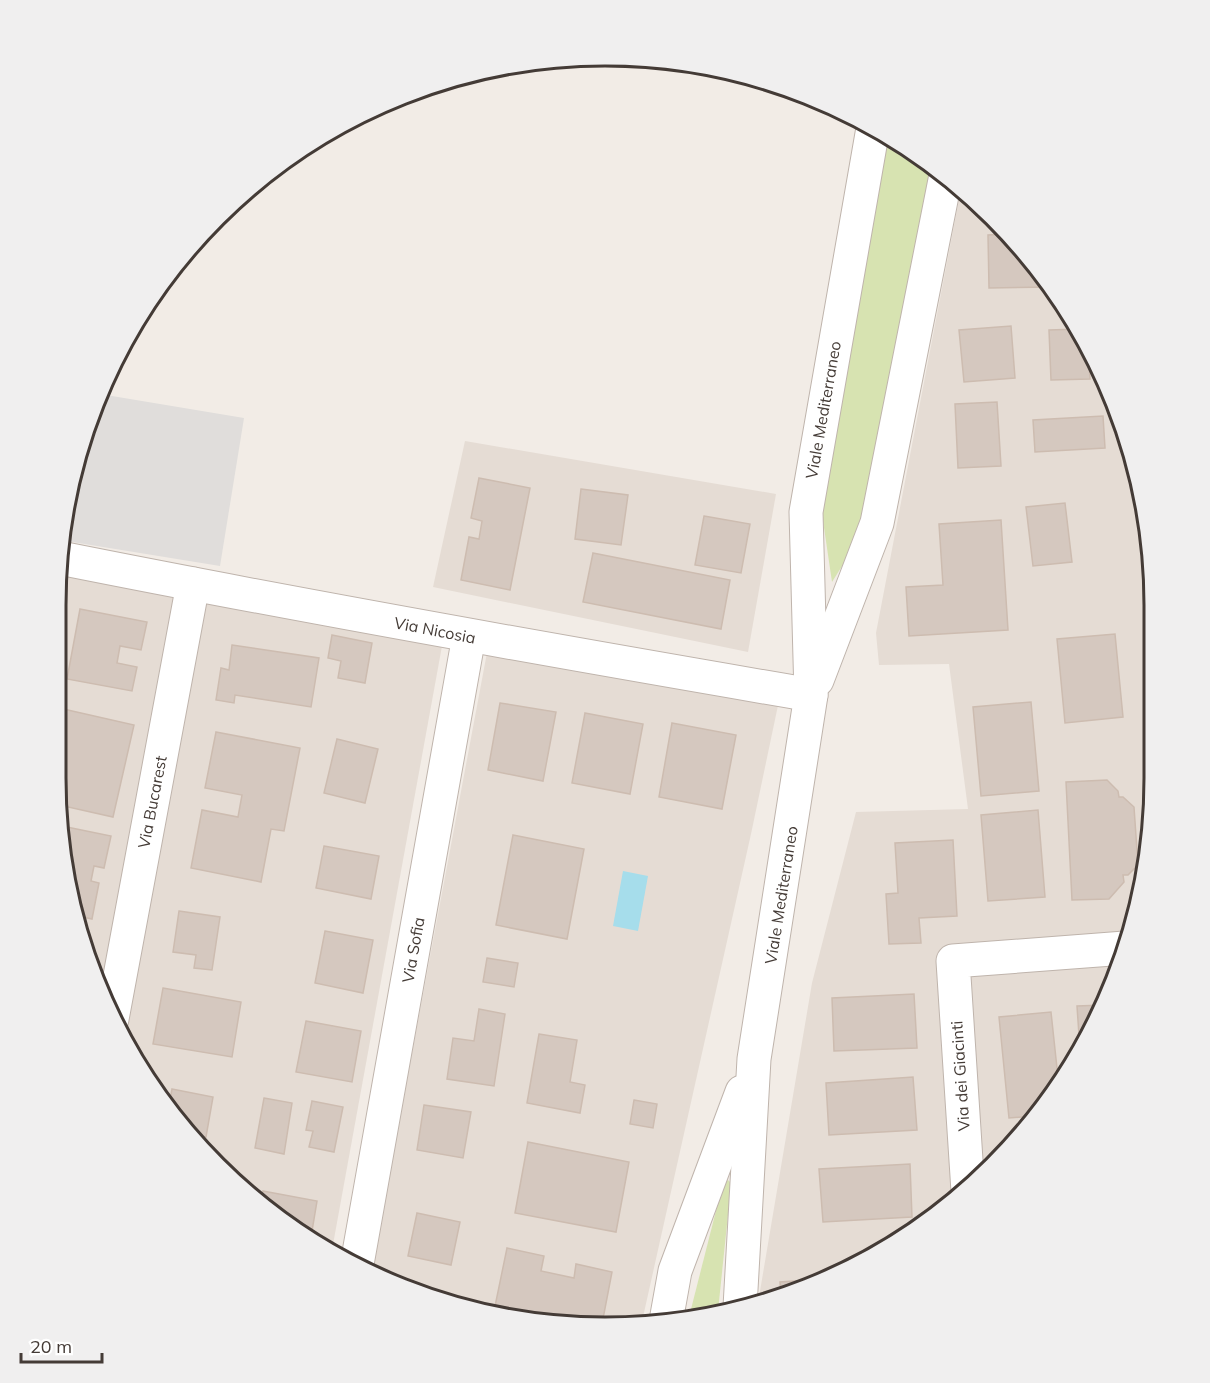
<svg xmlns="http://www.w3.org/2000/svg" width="1210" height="1383" font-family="Mulish,sans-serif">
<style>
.residential{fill:#e5dcd4}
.green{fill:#d7e3b1}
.parking{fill:#e0dddb}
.water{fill:#a6ddeb}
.building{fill:#d5c8bf;stroke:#cdbcb0;stroke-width:1.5}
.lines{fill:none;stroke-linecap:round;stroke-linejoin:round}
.minor-casing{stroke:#bfb4ac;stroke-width:35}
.minor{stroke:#fff;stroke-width:33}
.labels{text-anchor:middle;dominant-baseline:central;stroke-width:5;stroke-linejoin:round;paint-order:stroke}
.street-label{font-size:16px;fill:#443b36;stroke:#fff}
.rim{fill:none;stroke:#443b36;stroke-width:3}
</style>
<rect width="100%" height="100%" fill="#f2ece6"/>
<!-- residential -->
<g class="residential">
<polygon points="961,189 1018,243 1081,331 1125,429 1153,569 1154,778 1144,885 1113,988 1062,1084 968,1191 880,1254 781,1298 758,1303 812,983 856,812 968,809 949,664 879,665 876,633"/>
<polygon points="465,441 776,494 748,652 433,587"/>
<polygon points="59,572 444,635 332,1250 271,1214 192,1140 112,1021 74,920 56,778"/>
<polygon points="489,642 781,691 751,834 641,1326 498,1317 394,1286 371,1272"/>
</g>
<!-- green -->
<g class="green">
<polygon points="886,136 932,164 863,533 832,582 822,514"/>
<polygon points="728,1180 730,1182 731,1186 718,1311 689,1317 720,1195 725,1182"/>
</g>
<!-- parking -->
<polygon class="parking" points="100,394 244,418 220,566 60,540 60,533 85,428"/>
<!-- water -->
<polygon class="water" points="623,871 648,876 638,931 613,926"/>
<!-- building -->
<g class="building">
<polygon points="1009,234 1018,243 1050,287 989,288 988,235"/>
<polygon points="1011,326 1015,378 964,382 959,330"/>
<polygon points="1080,329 1088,347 1090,379 1051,380 1049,330"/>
<polygon points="997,402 1001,466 958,468 955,404"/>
<polygon points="1103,416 1105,448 1035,452 1033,420"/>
<polygon points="479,478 530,488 510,590 461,580 469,537 479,539 482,521 471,518"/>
<polygon points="581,489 628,495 621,545 575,539"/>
<polygon points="1065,503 1072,562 1033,566 1026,507"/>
<polygon points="704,516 750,524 741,573 695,565"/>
<polygon points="1001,520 1008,630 909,636 906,587 943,585 939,524"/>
<polygon points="593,553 730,580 721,629 583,602"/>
<polygon points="80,609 147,622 141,650 120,646 117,663 137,667 132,691 67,679"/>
<polygon points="1115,634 1123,717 1065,723 1057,639"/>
<polygon points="332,635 372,643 365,683 338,678 341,661 328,658"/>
<polygon points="232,645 319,658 311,707 235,695 234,703 216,700 221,668 229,670"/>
<polygon points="1031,702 1039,791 981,796 973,707"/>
<polygon points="500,703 556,712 543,781 488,770"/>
<polygon points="59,708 134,725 113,817 59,805 56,778 57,756 56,756 57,718"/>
<polygon points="585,713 643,724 630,794 572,783"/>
<polygon points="672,723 736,735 722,809 659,797"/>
<polygon points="216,732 300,748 284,831 271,829 261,882 191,868 202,810 238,817 242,795 205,788"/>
<polygon points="337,739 378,749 365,803 324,793"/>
<polygon points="1107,780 1118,791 1119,797 1123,797 1134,807 1138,865 1128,875 1123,875 1124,882 1109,899 1072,900 1066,782"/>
<polygon points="1038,810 1045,897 988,901 981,815"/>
<polygon points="62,826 111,836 104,868 94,866 91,881 99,883 92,919 74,915"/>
<polygon points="513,835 584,849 567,939 496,925"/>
<polygon points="953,840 957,916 919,918 921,943 889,944 886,894 898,893 895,843"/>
<polygon points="324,846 379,856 371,899 316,888"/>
<polygon points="179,911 220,917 212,970 194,968 196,955 173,952"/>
<polygon points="325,931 373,940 363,993 315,983"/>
<polygon points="487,958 518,963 514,987 483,982"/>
<polygon points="163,988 241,1002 232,1057 153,1044"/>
<polygon points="914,994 917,1048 834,1051 832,998"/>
<polygon points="1104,1005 1080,1050 1077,1006"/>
<polygon points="479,1009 505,1014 494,1086 447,1079 453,1038 474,1041"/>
<polygon points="1051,1012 1059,1087 1033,1116 1009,1118 999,1017"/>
<polygon points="306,1021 361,1031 352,1082 296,1072"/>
<polygon points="539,1034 577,1040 570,1082 585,1085 580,1113 527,1103"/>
<polygon points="913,1077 917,1130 829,1135 826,1083"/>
<polygon points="172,1089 213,1097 206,1137 188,1134 169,1106"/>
<polygon points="264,1098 292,1103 284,1154 255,1148"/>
<polygon points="634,1100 657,1104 653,1128 630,1124"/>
<polygon points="312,1101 343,1107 334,1152 309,1147 313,1131 306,1130"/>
<polygon points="424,1105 471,1112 463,1158 417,1150"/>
<polygon points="528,1142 629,1162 616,1232 515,1213"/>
<polygon points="910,1164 912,1217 823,1222 819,1169"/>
<polygon points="263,1191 317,1201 311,1237 271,1214 261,1205"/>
<polygon points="417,1213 460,1222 451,1265 408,1256"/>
<polygon points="507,1248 544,1256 541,1271 574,1278 576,1264 612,1272 602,1324 498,1317 493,1316"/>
<polygon points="824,1279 781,1298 780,1282"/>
</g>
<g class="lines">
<defs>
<g id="minor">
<path d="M60 558C310 608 560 652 811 695"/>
<polyline points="817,680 877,523 946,175"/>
<polyline points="112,1019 193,584"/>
<polyline points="968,1191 953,961 1125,948"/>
<polyline points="357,1264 469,636"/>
<polyline points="740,1307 754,1059 811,695 806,512 873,128"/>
<polyline points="666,1321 675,1271 742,1092"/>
</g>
</defs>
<!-- minor casing -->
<use href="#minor" class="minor-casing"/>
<!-- minor -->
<use href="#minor" class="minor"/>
</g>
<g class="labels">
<!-- street labels -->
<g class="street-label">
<text transform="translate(823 410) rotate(-80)">Viale Mediterraneo</text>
<text transform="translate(435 630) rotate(11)">Via Nicosia</text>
<text transform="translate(152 802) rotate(-79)">Via Bucarest</text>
<text transform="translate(781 895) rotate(-81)">Viale Mediterraneo</text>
<text transform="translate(413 950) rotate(-80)">Via Sofia</text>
<text transform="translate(960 1076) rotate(-94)">Via dei Giacinti</text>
</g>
</g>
<!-- crop -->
<path d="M0 0H1210V1383H0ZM605 66H605A539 539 0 0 1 1144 605V778A539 539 0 0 1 605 1317H605A539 539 0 0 1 66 778V605A539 539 0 0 1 605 66Z" fill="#f0efef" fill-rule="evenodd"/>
<path class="rim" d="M605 66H605A539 539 0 0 1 1144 605V778A539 539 0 0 1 605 1317H605A539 539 0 0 1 66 778V605A539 539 0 0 1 605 66Z"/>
<!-- scale -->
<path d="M21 1353v9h81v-9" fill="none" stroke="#443b36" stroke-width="3"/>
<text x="30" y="1353" font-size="18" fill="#443b36" stroke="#ffffff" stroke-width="4.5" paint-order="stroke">20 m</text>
</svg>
